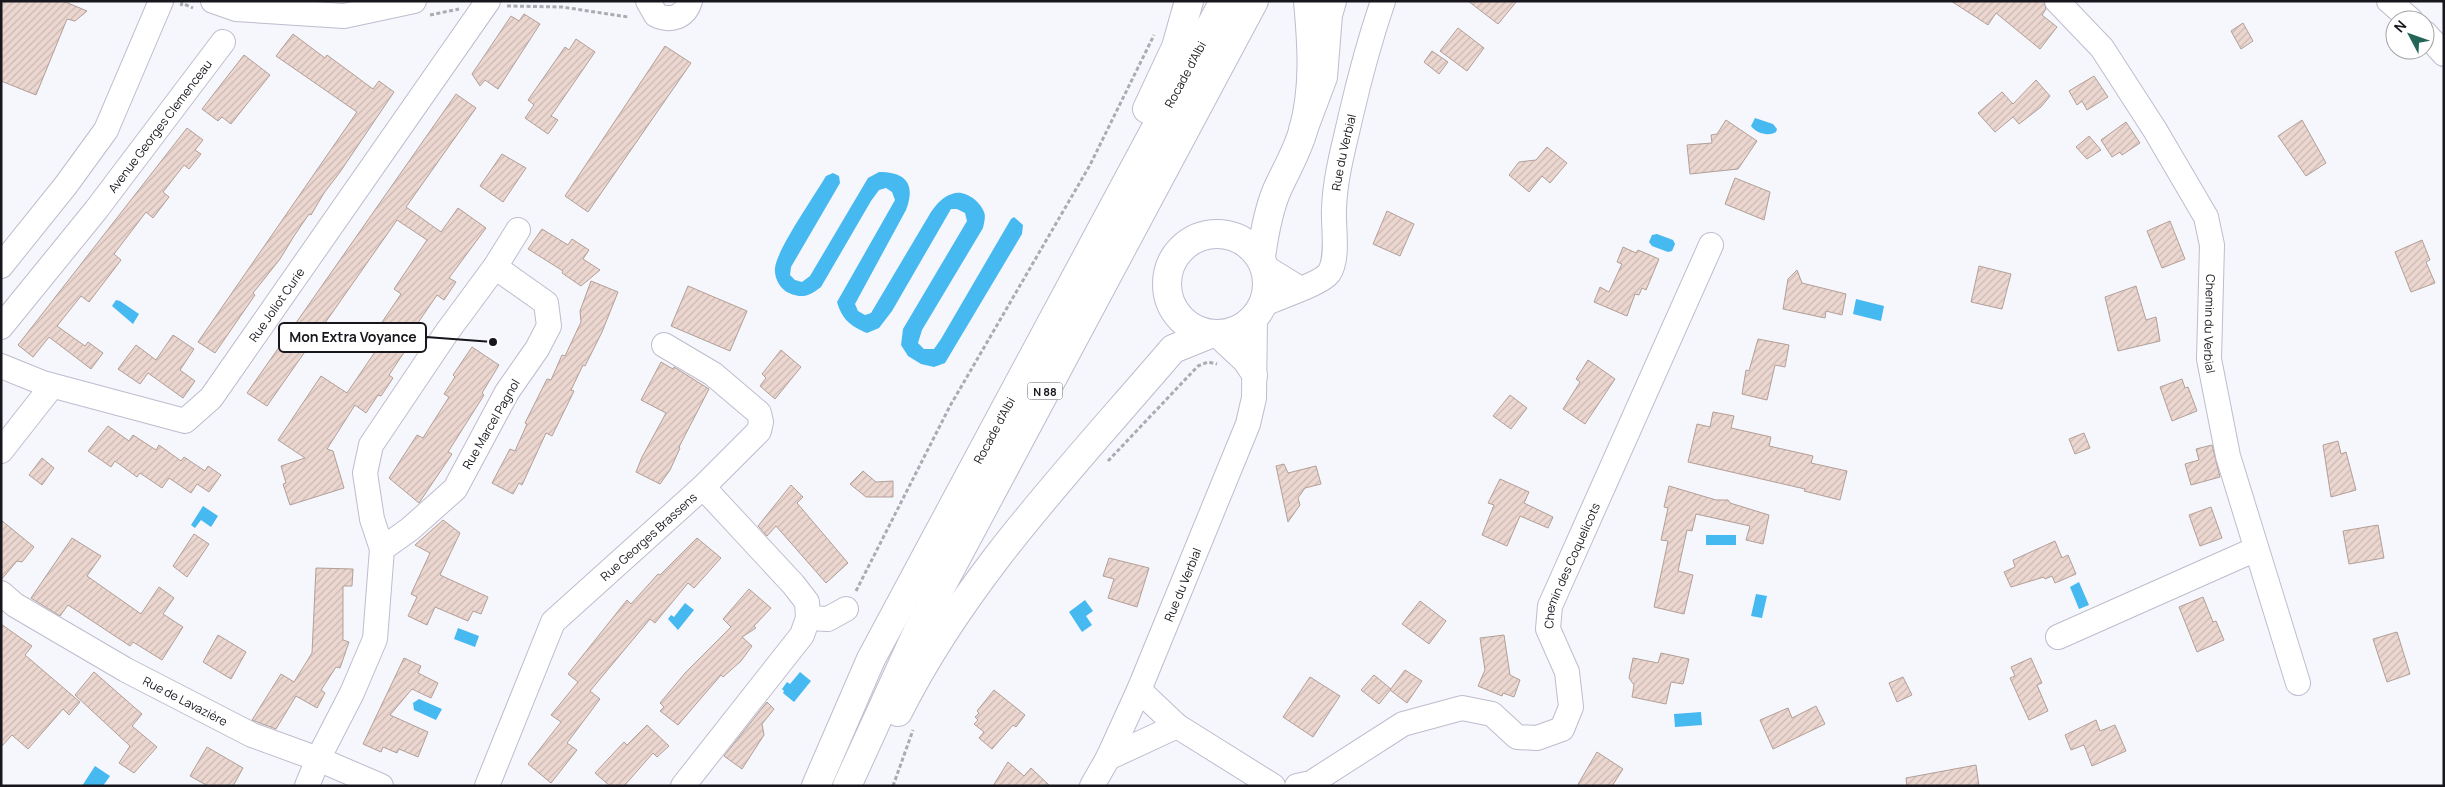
<svg xmlns="http://www.w3.org/2000/svg" width="2445" height="787" font-family="Manrope,sans-serif">
<style>
.water{fill:#46b9f1}
.building{fill:url(#building-hatch);stroke:#b29f97}
.lines{fill:none;stroke-linecap:round;stroke-linejoin:round}
.minor-casing{stroke:#bebcce;stroke-width:26}
.major-casing{stroke:#bebcce;stroke-width:30}
.highway-casing{stroke:#bebcce;stroke-width:30}
.path{stroke:#ababb2;stroke-width:3;stroke-dasharray:4 2.5;stroke-linecap:butt}
.minor{stroke:#fff;stroke-width:24}
.major{stroke:#fff;stroke-width:28}
.highway{stroke:#fff;stroke-width:28}
.labels{text-anchor:middle;dominant-baseline:central;stroke-width:5;stroke-linejoin:round;paint-order:stroke}
.shield{fill:#fff;stroke:#5d5c60;stroke-width:1}
.shield-label{font-size:11px;font-weight:bold;fill:#17161c}
.street-label{font-size:12px;fill:#17161c;stroke:#fff}
.leader{fill:none;stroke:#17161c;stroke-width:2}
.callout-dot{fill:#17161c;stroke:#fff;stroke-width:2}
.callout{fill:#fff;stroke:#17161c;stroke-width:2}
.callout-label{font-size:14px;text-anchor:middle;font-weight:bold;fill:#17161c}
</style>
<defs>
<pattern id="building-hatch" width="6" height="6" patternUnits="userSpaceOnUse" patternTransform="scale(1.25)"><rect width="6" height="6" fill="#ecd7d0"/><path d="M-1 1l2-2M0 6l6-6M5 7l2-2" fill="none" stroke="#cab8b2"/></pattern>
</defs>
<rect width="100%" height="100%" fill="#f6f6fd"/>
<!-- water -->
<g class="water">
<path d="M1755 118 1773 124 1777 129 1776 132C1768 137 1756 133 1751 126Z"/>
<path d="M879 172C906 172 916 184 906 210L855 304 858 311 865 315 871 313 931 212C937 204 942 197 952 194 964 189 980 201 984 212 986 216 984 223 983 228L922 330 918 343 924 349H934L941 339 1011 219 1014 217 1023 225 1022 234 945 363 934 367 921 364 908 356 901 345 903 329 967 221 965 213 957 209H951L892 311 879 328 867 333C850 326 842 319 837 302L895 200 892 192 886 188 879 190 871 201 821 287C809 296 803 299 789 293 780 289 774 278 775 268 777 249 815 195 826 176L833 173 839 176 840 183 791 267 790 275 795 280 802 282 810 276 868 178Z"/>
<polygon points="1657,234 1673,240 1675,244 1672,251 1668,252 1652,246 1649,242 1652,235"/>
<polygon points="1856,299 1884,306 1881,321 1853,314"/>
<polygon points="116,300 120,301 139,314 133,324 112,306"/>
<polygon points="203,506 218,516 211,527 201,520 195,528 191,525"/>
<rect x="1706" y="535" width="30" height="10"/>
<polygon points="2079,582 2089,605 2079,609 2070,587"/>
<polygon points="1756,594 1767,596 1762,618 1751,616"/>
<polygon points="1085,600 1093,611 1086,616 1092,625 1082,632 1069,612"/>
<polygon points="685,603 694,610 678,630 668,619 671,615 674,617"/>
<polygon points="458,628 479,636 475,647 454,639"/>
<polygon points="800,672 811,681 794,702 783,693 784,691 782,689 787,682 790,684"/>
<polygon points="419,699 442,709 436,720 414,710 413,703"/>
<polygon points="1701,712 1702,725 1675,727 1674,714"/>
<polygon points="95,766 110,776 103,786 82,786"/>
</g>
<!-- building -->
<g class="building">
<polygon points="1,1 63,1 87,11 75,21 67,19 36,95 1,81"/>
<polygon points="1468,1 1517,1 1498,24"/>
<polygon points="1951,1 2044,1 2046,9 2042,15 2057,27 2040,49 1996,13 1988,25"/>
<polygon points="524,14 540,24 498,89 485,80 480,86 472,74 511,16 519,21"/>
<polygon points="2243,23 2253,41 2241,49 2231,31"/>
<polygon points="1458,28 1484,48 1467,71 1440,51"/>
<polygon points="293,34 325,58 327,55 373,89 379,81 394,92 340,172 324,193 311,215 309,214 294,236 280,259 253,293 255,295 215,353 198,342 357,112 276,56"/>
<polygon points="576,39 595,52 551,116 558,120 548,134 525,118 534,105 528,100 565,47 569,50"/>
<polygon points="665,46 691,63 588,212 565,196"/>
<polygon points="1432,51 1448,62 1439,74 1424,62"/>
<polygon points="244,55 270,75 231,124 222,117 218,121 202,109"/>
<polygon points="2094,76 2108,97 2087,110 2082,101 2077,105 2069,91"/>
<polygon points="2036,80 2050,96 2041,107 2019,124 2013,117 1995,132 1978,113 2002,92 2013,104"/>
<polygon points="456,94 476,108 406,207 441,232 458,208 486,228 449,278 456,282 444,300 437,295 413,330 417,333 389,375 393,378 381,396 378,395 366,413 355,405 327,449 333,451 344,488 290,505 283,484 286,483 281,466 305,458 278,440 321,376 347,393 381,343 372,337 401,294 394,289 427,240 397,220 267,406 247,393"/>
<polygon points="1726,120 1757,141 1738,169 1690,174 1687,145 1712,143 1711,135 1717,134"/>
<polygon points="2302,120 2326,163 2306,176 2278,136"/>
<polygon points="2126,122 2140,143 2122,155 2120,152 2112,157 2101,140"/>
<polygon points="187,128 203,140 195,150 201,154 189,169 184,165 163,192 169,197 153,218 146,212 114,254 121,260 89,302 81,296 57,326 85,346 88,342 103,353 91,369 49,337 33,357 18,345"/>
<polygon points="2089,136 2101,150 2087,159 2076,147"/>
<polygon points="1547,147 1567,163 1550,183 1542,176 1529,192 1509,175 1519,162 1536,160"/>
<polygon points="502,154 526,168 503,202 480,186"/>
<polygon points="1735,178 1770,192 1764,220 1725,204"/>
<polygon points="1387,211 1414,224 1400,256 1373,244"/>
<polygon points="2170,221 2185,259 2162,268 2147,231"/>
<polygon points="542,229 568,245 572,239 589,250 583,259 600,270 581,286 562,273 563,271 528,249"/>
<polygon points="2422,240 2430,260 2426,262 2435,283 2411,292 2395,252"/>
<polygon points="1623,247 1636,253 1638,250 1659,259 1646,290 1642,288 1639,295 1635,294 1627,316 1594,302 1600,287 1609,292 1622,264 1617,262"/>
<polygon points="1979,266 2011,274 2002,309 1971,302"/>
<polygon points="1797,270 1802,283 1846,294 1842,315 1826,311 1825,318 1783,309 1788,279"/>
<polygon points="591,281 618,292 602,332 585,366 583,365 571,390 574,391 552,436 546,433 522,485 519,483 513,494 492,483 510,449 515,451 527,424 525,423 547,379 551,380 562,355 565,356 581,322 580,311"/>
<polygon points="688,286 747,311 730,351 671,326"/>
<polygon points="2136,286 2146,320 2156,317 2160,341 2118,351 2105,297"/>
<polygon points="173,335 194,349 180,370 195,381 183,398 148,373 140,384 118,369 136,345 156,360"/>
<polygon points="1758,339 1789,345 1785,367 1775,365 1767,400 1742,394 1746,370 1749,371"/>
<polygon points="472,347 499,365 482,393 484,395 448,452 452,454 419,503 389,478 417,435 423,438 449,397 444,394 455,377 453,375"/>
<polygon points="781,350 801,367 775,399 760,386 766,378 762,374"/>
<polygon points="1588,360 1615,379 1585,424 1563,409 1580,382 1576,379"/>
<polygon points="661,362 673,369 674,367 709,389 679,447 680,448 670,470 660,484 636,472 642,457 666,413 641,400"/>
<polygon points="2182,379 2185,388 2188,387 2197,411 2172,421 2160,387"/>
<polygon points="1510,395 1527,408 1511,429 1493,416"/>
<polygon points="1713,412 1734,416 1731,428 1771,437 1769,446 1813,456 1811,463 1847,471 1840,500 1804,491 1805,489 1688,462 1697,424 1710,427"/>
<polygon points="108,426 129,441 133,435 156,450 159,445 181,461 184,457 205,471 208,466 221,475 209,492 197,484 191,493 169,478 162,488 140,473 137,477 115,461 111,467 88,451"/>
<polygon points="2084,433 2090,448 2075,454 2069,439"/>
<polygon points="2338,441 2341,454 2346,452 2356,490 2331,497 2323,445"/>
<polygon points="2212,445 2220,477 2191,485 2185,464 2199,460 2196,449"/>
<polygon points="42,458 54,468 42,485 29,475"/>
<polygon points="1284,464 1288,473 1316,466 1321,484 1305,488 1298,498 1300,505 1288,522 1276,466"/>
<polygon points="863,471 876,482 893,481 893,497 866,497 850,484"/>
<polygon points="1500,479 1529,492 1524,503 1553,517 1548,528 1520,516 1507,546 1482,535 1494,505 1488,503"/>
<polygon points="791,485 803,497 797,503 848,563 826,583 776,526 767,536 758,526"/>
<polygon points="1669,486 1716,500 1728,500 1730,503 1769,515 1763,544 1746,540 1750,526 1696,514 1692,531 1687,530 1678,571 1693,575 1684,614 1654,607 1668,541 1661,540 1668,508 1664,507"/>
<polygon points="2211,507 2222,538 2200,546 2189,515"/>
<polygon points="1,520 34,547 22,562 17,561 1,580"/>
<polygon points="443,520 460,533 440,575 488,597 481,614 473,611 468,621 435,607 427,625 408,616 417,597 411,594 430,553 415,545"/>
<polygon points="2378,525 2384,558 2349,564 2343,531"/>
<polygon points="194,534 209,544 187,577 173,566"/>
<polygon points="72,538 101,556 87,576 141,614 159,587 174,598 163,614 183,627 162,660 133,642 130,646 68,605 60,616 31,598"/>
<polygon points="697,538 721,558 694,588 688,583 655,623 650,619 590,691 600,699 567,743 577,750 551,783 528,764 561,722 551,715 578,682 568,674 627,600 631,604 658,574 660,575"/>
<polygon points="2055,541 2062,558 2068,555 2076,574 2055,583 2052,576 2045,579 2044,577 2011,587 2004,572 2015,567 2013,560"/>
<polygon points="1109,558 1149,568 1137,607 1108,598 1114,579 1103,576"/>
<polygon points="316,568 353,569 352,586 343,586 343,640 349,642 340,668 336,667 321,690 325,693 317,708 296,696 276,729 252,720 281,674 294,682 312,653"/>
<polygon points="749,589 771,608 754,626 756,628 742,637 752,646 741,661 723,677 721,675 678,725 660,711 664,707 660,703 686,672 731,627 723,619"/>
<polygon points="2203,597 2213,622 2216,621 2224,640 2197,652 2179,607"/>
<polygon points="1420,601 1446,621 1429,644 1402,624"/>
<polygon points="1,624 32,646 25,655 80,702 69,715 63,709 28,749 12,735 1,747"/>
<polygon points="2397,632 2410,674 2387,682 2373,639"/>
<polygon points="218,635 246,652 231,679 203,662"/>
<polygon points="1504,635 1510,675 1520,680 1514,697 1503,693 1502,696 1478,686 1485,670 1480,638"/>
<polygon points="1661,653 1689,659 1683,684 1671,682 1666,704 1632,697 1634,685 1629,678 1633,658 1658,663"/>
<polygon points="404,658 421,666 418,673 438,683 431,698 412,689 390,715 428,732 418,757 399,749 397,753 383,747 381,752 363,744"/>
<polygon points="2031,658 2042,683 2037,685 2048,711 2029,720 2010,678 2015,676 2011,667"/>
<polygon points="1405,670 1422,681 1407,703 1390,690"/>
<polygon points="94,672 142,714 132,726 157,747 134,773 119,763 130,746 75,695"/>
<polygon points="1374,675 1391,689 1379,704 1361,690"/>
<polygon points="1310,677 1340,696 1313,737 1283,717"/>
<polygon points="1903,677 1912,695 1897,702 1889,683"/>
<polygon points="994,690 1025,715 1016,727 1013,725 992,749 979,738 984,732 974,724 978,720 975,717 979,713 977,711"/>
<polygon points="767,702 774,709 762,724 764,735 742,769 724,756"/>
<polygon points="1816,706 1825,724 1773,749 1760,720 1788,708 1792,718"/>
<polygon points="2096,720 2100,731 2115,725 2126,751 2092,766 2084,745 2071,750 2065,735"/>
<polygon points="647,725 669,746 657,757 653,753 624,786 610,786 595,773 624,742 627,745"/>
<polygon points="207,747 243,768 233,786 208,786 190,776"/>
<polygon points="1597,752 1623,769 1612,786 1577,786"/>
<polygon points="1008,762 1024,776 1031,768 1050,786 993,786"/>
<polygon points="1976,765 1979,786 1907,786 1906,778"/>
</g>
<g class="lines">
<defs>
<g id="minor">
<polyline points="213,1 236,9 344,16 414,1"/>
<path d="M648 1 656 15C671 22 685 17 690 1"/>
<path id="s1" d="M2057 1 2102 48 2155 130 2206 217 2212 245 2209 359 2228 456 2298 683"/>
<polyline points="2389,1 2411,20"/>
<polyline points="2425,33 2444,54"/>
<polyline points="1,266 66,185 106,130 161,1"/>
<polyline points="495,267 518,230"/>
<polyline points="1265,267 1299,288"/>
<path id="s2" d="M1264 304C1279 297 1321 284 1329 273 1339 258 1333 227 1334 209 1335 177 1344 146 1351 115 1360 76 1370 39 1383 1"/>
<path id="s3" d="M1 327 96 210 223 42"/>
<polyline points="1217,335 1245,361 1255,376"/>
<polyline points="664,345 713,374 759,413 761,422 759,431 703,487"/>
<path id="s4" d="M1 366 43 383 185 421 211 398 488 1"/>
<polyline points="1,451 52,386"/>
<path id="s5" d="M1 593 15 605 126 670 252 735 318 759 381 786"/>
<polyline points="808,618 828,619 846,609"/>
<polyline points="2058,637 2256,549"/>
<polyline points="1139,690 1177,726 1273,786"/>
<polyline points="1108,758 1177,726"/>
<polyline points="307,786 318,759 352,693 375,639 382,549 372,519 365,473 371,445 447,332 495,267 546,303 549,326 537,349 507,392 455,489 410,529 382,549"/>
<path id="s6" d="M487 786 553 622 703 487 793 584 807 602 808 618 802 635 683 786"/>
<path id="s7" d="M1092 786 1108 758 1139 690 1248 424 1254 398 1255 318"/>
<path id="s8" d="M1297 786 1311 783 1403 724 1462 708 1492 714 1517 737 1537 738 1562 729 1571 707 1567 672 1548 629 1550 606 1711 245"/>
</g>
<g id="major">
<circle cx="1217" cy="284" r="50"/>
<path d="M1261 257C1264 235 1268 211 1277 190 1286 170 1297 152 1303 131 1315 88 1312 45 1308 1"/>
</g>
<g id="highway">
<polyline points="1147,109 1176,47 1189,1"/>
<polyline points="1303,130 1323,77 1328,15 1332,1"/>
<path d="M898 712C966 576 1075 464 1173 349L1210 334"/>
<path id="s9" d="M816 786 871 659 1224 1"/>
<polyline points="847,786 920,626 1254,1"/>
</g>
</defs>
<!-- minor casing -->
<use href="#minor" class="minor-casing"/>
<!-- major casing -->
<use href="#major" class="major-casing"/>
<!-- highway casing -->
<use href="#highway" class="highway-casing"/>
<!-- path -->
<g class="path">
<polyline points="181,6 182,3 193,8"/>
<polyline points="507,6 562,7 628,17"/>
<polyline points="430,15 459,9"/>
<polyline points="1108,461 1198,366 1208,362 1217,364"/>
<polyline points="856,591 950,406 1090,165 1154,35"/>
<polyline points="893,786 913,730"/>
</g>
<!-- minor -->
<use href="#minor" class="minor"/>
<!-- major -->
<use href="#major" class="major"/>
<!-- highway -->
<use href="#highway" class="highway"/>
</g>
<g class="labels">
<!-- shield labels -->
<rect class="shield" x="1027.5" y="382.5" width="35" height="17" rx="4"/>
<g class="shield-label">
<text x="1045" y="391">N 88</text>
</g>
<!-- street labels -->
<g class="street-label">
<text stroke="none"><textPath href="#s9" startOffset="802">Rocade d'Albi</textPath></text>
<text stroke="none"><textPath href="#s3" startOffset="256">Avenue Georges Clemenceau</textPath></text>
<text stroke="none"><textPath href="#s2" startOffset="195">Rue du Verbial</textPath></text>
<text stroke="none"><textPath href="#s4" startOffset="341">Rue Joliot Curie</textPath></text>
<text stroke="none"><textPath href="#s1" startOffset="371">Chemin du Verbial</textPath></text>
<text transform="translate(491 424) rotate(-60)">Rue Marcel Pagnol</text>
<text stroke="none"><textPath href="#s9" startOffset="398">Rocade d'Albi</textPath></text>
<text stroke="none"><textPath href="#s6" startOffset="305">Rue Georges Brassens</textPath></text>
<text stroke="none"><textPath href="#s8" startOffset="470">Chemin des Coquelicots</textPath></text>
<text stroke="none"><textPath href="#s7" startOffset="221">Rue du Verbial</textPath></text>
<text stroke="none"><textPath href="#s5" startOffset="214">Rue de Lavazière</textPath></text>
</g>
</g>
<!-- callouts -->
<path class="leader" d="M493 342L426 337"/>
<circle class="callout-dot" cx="493" cy="342" r="5"/>
<rect class="callout" x="279" y="323" width="147" height="29" rx="5"/>
<g class="callout-label">
<text x="353" y="342">Mon Extra Voyance</text>
</g>
<!-- border -->
<rect width="2445" height="787" fill="none" stroke="#17161c" stroke-width="5"/>
<!-- north arrow -->
<g transform="translate(2410 35) rotate(311)"><circle r="24" fill="#ffffff" stroke="#a2a2a4"/>
<path d="M0-4L9 19L0 12L-9 19Z" fill="#236657"/>
<text y="-8" font-size="14" font-weight="bold" text-anchor="middle" fill="#17161c">N</text>
</g>
</svg>
